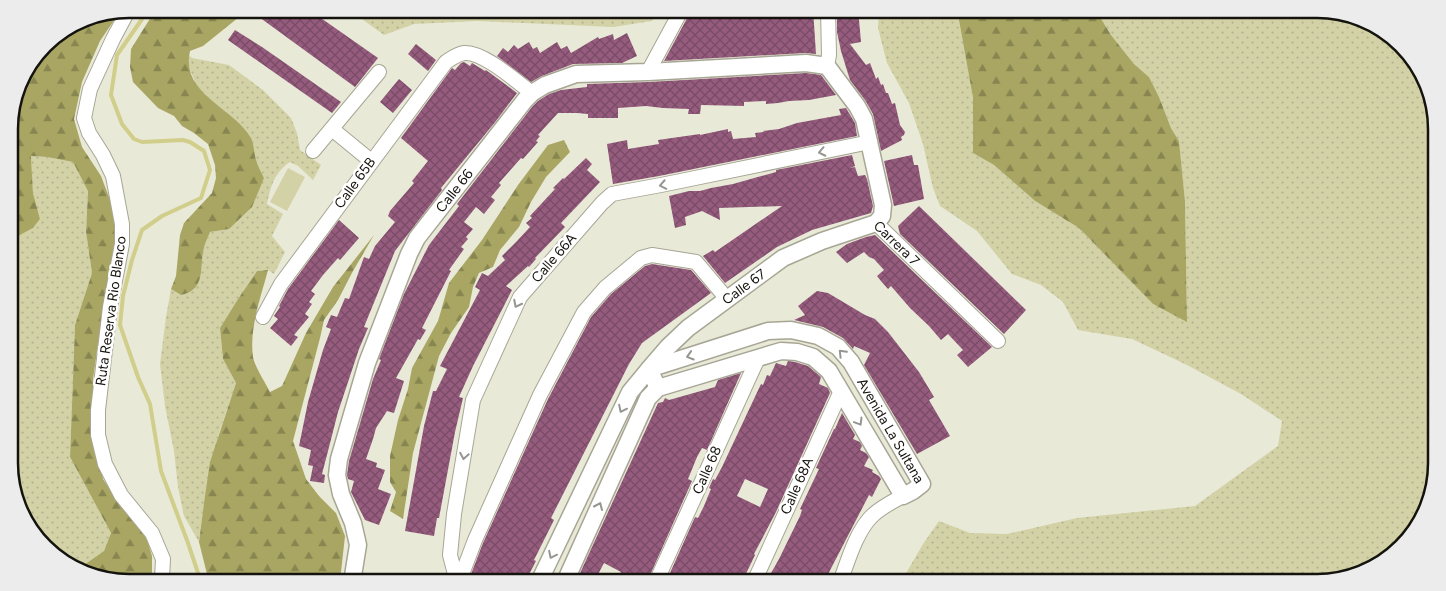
<svg xmlns="http://www.w3.org/2000/svg" width="1446" height="591" font-family="Figtree,sans-serif">
<style>
.grass{fill:url(#grass-dots)}
.forest{fill:url(#forest-firs)}
.garden{fill:#d3d2a7}
.lines{fill:none;stroke-linecap:round;stroke-linejoin:round}
.stream{stroke:#d0ce8a;stroke-width:4}
.building{fill:url(#building-cross-hatch);fill-rule:evenodd}
.minor-casing{stroke:#a7a695;stroke-width:16}
.tertiary-casing{stroke:#a7a695;stroke-width:19}
.minor{stroke:#fff;stroke-width:14}
.tertiary{stroke:#fff;stroke-width:16}
.oneway{stroke:#959592}
.labels{text-anchor:middle;dominant-baseline:central;stroke-width:5;stroke-linejoin:round;paint-order:stroke}
.street-label{font-size:14px;fill:#14130d;stroke:#fff}
.rim{fill:none;stroke:#14130d;stroke-width:2.5}
</style>
<defs>
<pattern id="grass-dots" width="8" height="8" patternUnits="userSpaceOnUse" patternTransform="scale(1.25)"><rect width="8" height="8" fill="#d3d2a7"/><path d="M2 2h.1M6 6h.1" fill="none" stroke="#b4b38f" stroke-width="1.8" stroke-linecap="round"/></pattern>
<pattern id="forest-firs" width="22" height="20" patternUnits="userSpaceOnUse" patternTransform="scale(1.25)"><rect width="22" height="20" fill="#a9a663"/><path d="M5 1l3.5 6h-7zM16 11l3.5 6h-7z" fill="#888650"/></pattern>
<pattern id="building-cross-hatch" width="8" height="8" patternUnits="userSpaceOnUse" patternTransform="scale(1.25)"><rect width="8" height="8" fill="#965c7e"/><path d="M0 0l8 8M0 8l8-8" fill="none" stroke="#794b66"/></pattern>
</defs>
<rect width="100%" height="100%" fill="#e9e9d7"/>
<!-- grass -->
<g class="grass">
<polygon points="348,9 661,9 652,21 613,27 477,21 414,24 384,35"/>
<polygon points="879,9 957,9 973,98 973,153 994,165 1035,201 1079,228 1153,304 1187,321 1185,201 1179,141 1171,128 1159,97 1149,77 1134,64 1111,35 1095,9 1317,9 1363,18 1412,55 1436,113 1437,463 1428,508 1384,562 1325,582 901,582 923,544 939,521 970,533 1007,534 1077,518 1195,506 1278,446 1282,421 1241,394 1185,364 1132,339 1078,330 1063,302 1041,285 1012,274 977,231 940,206 933,188 923,144 909,103 887,63 878,28"/>
<path d="M189 55 192 58 229 65 263 90 291 118 297 133 300 150 321 165 313 180 298 166 290 162C274 173 271 186 267 204L283 214 272 236 285 252 274 274 268 270 257 271 238 299 220 328 223 359 236 383 219 433 204 503 199 542 184 516 178 487 174 451 165 406 160 364 166 317 171 289 181 295C207 290 199 266 204 248 205 243 208 237 210 232L229 229 264 178 256 161 251 139 197 87 188 65Z"/>
<polygon points="31,156 47,157 73,162 88,190 86,232 92,273 75,325 70,457 111,533 104,551 78,569 34,536 10,478 9,241 33,228 40,219 33,193"/>
</g>
<!-- forest -->
<g class="forest">
<path d="M156 9H249L203 46 190 51C180 94 233 107 251 138 254 144 254 153 256 160 258 166 261 172 264 178L252 207 229 229 210 232C208 237 205 243 204 248 199 266 207 290 181 295L171 289 176 276 180 235 184 223 212 193 216 178 215 165 208 144 194 133 182 126 174 116 158 108 133 82 130 67 131 49Z"/>
<polygon points="957,9 1095,9 1111,35 1134,64 1149,77 1159,97 1171,128 1179,141 1185,201 1187,322 1153,304 1079,228 1035,201 994,165 973,153 973,98"/>
<polygon points="121,10 100,41 82,82 74,119 82,147 101,176 110,200 116,233 100,330 93,379 95,429 103,479 121,506 147,539 152,556 152,577 148,582 129,582 83,573 78,569 104,551 111,533 70,457 75,325 92,273 86,232 88,191 73,162 47,157 31,156 33,193 40,219 33,228 9,241 9,121 21,75 49,39 83,18"/>
<polygon points="564,140 570,152 546,177 531,202 519,227 500,250 493,267 479,273 473,287 469,307 451,333 439,356 413,453 403,519 390,511 396,492 390,482 390,456 398,420 408,389 412,368 438,321 449,283 482,240 518,185 548,145"/>
<path d="M374 235 353 271 338 300 324 320 320 338 293 441 306 479 319 496 336 513 345 536 341 572 339 582H209L199 542 204 503 210 462 236 383 223 359 220 328 238 299 257 271 268 270C261 297 249 328 253 357 255 367 265 382 270 392L282 386 306 333 333 287Z"/>
</g>
<!-- garden -->
<polygon class="garden" points="288,168 305,177 287,211 270,202"/>
<g class="lines">
<!-- stream -->
<polyline class="stream" points="149,9 117,55 111,95 122,124 134,139 142,142 183,140 190,142 204,151 210,170 201,198 162,216 142,230 132,260 123,296 120,325 138,377 150,404 161,471 188,543 198,573 197,582"/>
</g>
<!-- building -->
<g class="building">
<polygon points="265,9 269,9 280,16 285,9 308,9 378,58 355,87 259,17"/>
<polygon points="692,9 813,9 816,54 805,53 664,61"/>
<polygon points="837,9 858,9 861,42 850,44 866,65 870,63 876,79 878,77 881,85 883,84 886,93 888,93 892,104 895,103 900,125 905,132 904,135 901,137 902,140 881,151 873,114 865,100 850,80 841,51 837,32"/>
<polygon points="235,30 262,47 341,102 332,113 228,40"/>
<polygon points="627,33 637,56 622,63 573,64 542,76 531,82 497,56 503,48 508,52 514,45 518,49 529,42 533,49 537,47 540,53 557,42 561,49 567,46 571,53 598,37 599,39 613,34 614,40"/>
<polygon points="416,44 436,60 428,71 408,54"/>
<polygon points="464,62 470,66 472,63 485,71 486,70 517,93 496,121 441,188 442,190 395,251 364,327 368,328 359,349 338,412 328,451 322,474 325,475 324,483 310,481 313,466 308,465 311,450 299,446 308,402 323,350 331,329 326,327 331,315 337,317 345,298 349,299 364,257 369,259 375,246 395,222 388,216 390,211 414,183 412,181 428,161 401,138 452,68 455,70 461,63"/>
<polygon points="806,73 821,75 836,95 809,100 789,101 778,103 766,104 766,101 744,102 744,106 701,105 700,114 688,114 689,109 663,108 646,106 618,108 618,118 588,118 588,114 577,113 558,113 538,135 540,136 536,141 538,142 523,159 521,158 499,183 501,185 491,197 495,200 484,214 476,207 464,222 473,229 466,237 468,239 461,247 464,249 449,270 451,271 422,328 426,330 420,340 418,339 396,378 404,381 394,413 387,411 376,428 373,439 366,459 377,463 376,467 385,470 378,489 391,494 379,525 365,520 351,492 354,481 348,479 347,475 349,461 373,379 381,360 379,359 404,294 429,245 459,206 457,204 532,107 538,101 549,94 561,90 587,87 587,84 649,82"/>
<polygon points="399,79 412,90 393,113 380,102"/>
<polygon points="846,108 855,123 857,136 659,176 613,184 607,144 627,140 628,149 659,144 658,140 700,134 700,135 728,129 728,132 731,131 733,139 756,137 755,133 764,132 763,131 779,129 797,123 841,115 839,109"/>
<polygon points="852,155 855,166 850,168 855,167 858,176 865,175 867,179 873,206 871,213 812,230 777,247 725,283 703,256 713,250 715,252 782,206 719,208 720,220 702,211 685,217 686,225 675,228 669,196 689,191 700,191 711,188 733,184 776,172 776,170"/>
<polygon points="912,155 914,165 918,165 924,199 894,206 884,161"/>
<polygon points="586,158 592,164 587,170 600,182 561,223 565,227 535,258 536,259 529,267 528,266 506,286 512,290 473,366 459,397 463,398 455,432 439,518 437,518 434,536 405,531 424,426 433,391 436,391 447,369 440,366 480,290 475,287 482,273 488,276 505,260 502,256 517,241 530,227 526,223 532,218 530,216 555,189 553,188 563,178 564,179"/>
<polygon points="919,206 1026,310 1004,334 900,234 898,226"/>
<polygon points="339,220 359,238 340,260 338,258 323,275 311,291 315,294 309,302 312,304 305,314 309,317 294,335 298,337 291,346 270,328 278,319 274,316 280,307 279,306 288,289"/>
<polygon points="875,235 992,347 968,367 957,355 963,350 948,334 941,340 929,326 910,308 891,286 888,289 881,281 877,276 884,270 874,259 869,257 864,252 847,263 836,252 847,244 866,237"/>
<polygon points="652,264 691,270 711,293 642,343 629,364 551,518 554,520 534,560 536,561 525,582 468,582 483,543 548,399 591,317 611,294 645,266"/>
<polygon points="817,291 828,293 865,315 875,319 888,332 919,372 934,397 929,400 950,436 917,454 864,365 870,353 854,346 853,349 843,338 823,327 794,320 805,315 798,306"/>
<path d="M788 361 795 362 808 366 821 377 819 384 828 388 830 393 776 512 754 554 755 555 742 582H722L705 573 700 582H666L695 517 698 518 704 506 711 489 709 488 713 479 715 480 722 467 761 384 763 385 767 375 770 376 776 363 786 366ZM745 479 768 489 760 507 737 496Z"/>
<polygon points="741,373 707,450 702,448 697,457 688,479 692,481 647,582 616,582 621,572 604,563 594,582 576,582 658,403 663,402 665,398 669,400 715,387 718,380"/>
<polygon points="842,413 855,435 853,439 860,442 862,446 860,450 866,453 869,457 864,466 873,470 872,472 879,476 881,479 872,497 869,495 824,582 766,582 779,559 800,516 802,510 800,509 819,469 816,468 834,429 835,429"/>
</g>
<g class="lines">
<defs>
<g id="minor">
<polyline points="129,9 113,39 90,89 84,118 89,133 103,155 113,176 122,224 122,244 110,307 98,410 98,435 105,464 121,495 152,533 163,559 162,578 159,582"/>
<polyline points="827,66 829,55 828,9"/>
<polyline points="648,72 682,9"/>
<polyline points="332,129 371,161"/>
<polyline points="313,151 379,72"/>
<path id="s1" d="M876 223 998 341"/>
<path d="M263 317 281 284 446 62C452 58 457 54 464 53 483 51 517 82 532 93"/>
<polyline points="457,582 450,555 454,514 473,400 520,297 602,203 612,194 661,185 870,142"/>
<polyline points="459,582 475,540 540,395 584,312 605,288 641,258 652,255 696,262 727,299"/>
<polyline points="656,582 758,358"/>
<polyline points="754,582 841,391"/>
<path d="M840 582C848 561 855 535 870 518 879 508 892 502 903 496"/>
</g>
<g id="tertiary">
<path id="s2" d="M352 582 358 545 353 523 341 494 337 475 339 459 367 363 409 254 417 238 525 100 532 93 545 85 576 74 648 72 806 63 827 66 857 106 864 119 883 205 882 216 876 223 822 241 783 258 688 328 668 347 649 369 658 388"/>
<path id="s3" d="M539 582 630 392 649 369 768 331 791 330 818 336 838 347 851 362 922 484 913 491 903 496 829 371 813 357 797 352 781 351 658 388 648 398 565 582"/>
</g>
</defs>
<!-- minor casing -->
<use href="#minor" class="minor-casing"/>
<!-- tertiary casing -->
<use href="#tertiary" class="tertiary-casing"/>
<!-- minor -->
<use href="#minor" class="minor"/>
<!-- tertiary -->
<use href="#tertiary" class="tertiary"/>
</g>
<!-- one-way arrows -->
<defs><path id="oneway-chevron" d="M-2-3.5L2.5 0L-2 3.5" fill="none" stroke-width="1.6" stroke-linecap="round" stroke-linejoin="round" transform="scale(1.25)"/></defs>
<g class="oneway">
<use href="#oneway-chevron" transform="translate(822 152) rotate(168)"/>
<use href="#oneway-chevron" transform="translate(663 185) rotate(169)"/>
<use href="#oneway-chevron" transform="translate(517 304) rotate(117)"/>
<use href="#oneway-chevron" transform="translate(842 353) rotate(-134)"/>
<use href="#oneway-chevron" transform="translate(690 356) rotate(163)"/>
<use href="#oneway-chevron" transform="translate(622 409) rotate(116)"/>
<use href="#oneway-chevron" transform="translate(859 422) rotate(59)"/>
<use href="#oneway-chevron" transform="translate(464 456) rotate(100)"/>
<use href="#oneway-chevron" transform="translate(599 506) rotate(-66)"/>
<use href="#oneway-chevron" transform="translate(552 555) rotate(116)"/>
</g>
<g class="labels">
<!-- street labels -->
<g class="street-label">
<text transform="translate(355 183) rotate(-54)">Calle 65B</text>
<text stroke="none"><textPath href="#s2" startOffset="422">Calle 66</textPath></text>
<text stroke="none"><textPath href="#s1" startOffset="29">Carrera 7</textPath></text>
<text transform="translate(554 258) rotate(-49)">Calle 66A</text>
<text transform="translate(744 287) rotate(-36)">Calle 67</text>
<text transform="translate(111 311) rotate(-82)">Ruta Reserva Rio Blanco</text>
<text stroke="none"><textPath href="#s3" startOffset="538">Avenida La Sultana</textPath></text>
<text transform="translate(707 470) rotate(-66)">Calle 68</text>
<text transform="translate(797 486) rotate(-66)">Calle 68A</text>
</g>
</g>
<!-- crop -->
<path d="M0 0H1446V591H0ZM129 18H1317A111 111 0 0 1 1428 129V463A111 111 0 0 1 1317 574H129A111 111 0 0 1 18 463V129A111 111 0 0 1 129 18Z" fill="#ececec" fill-rule="evenodd"/>
<path class="rim" d="M129 18H1317A111 111 0 0 1 1428 129V463A111 111 0 0 1 1317 574H129A111 111 0 0 1 18 463V129A111 111 0 0 1 129 18Z"/>
</svg>
